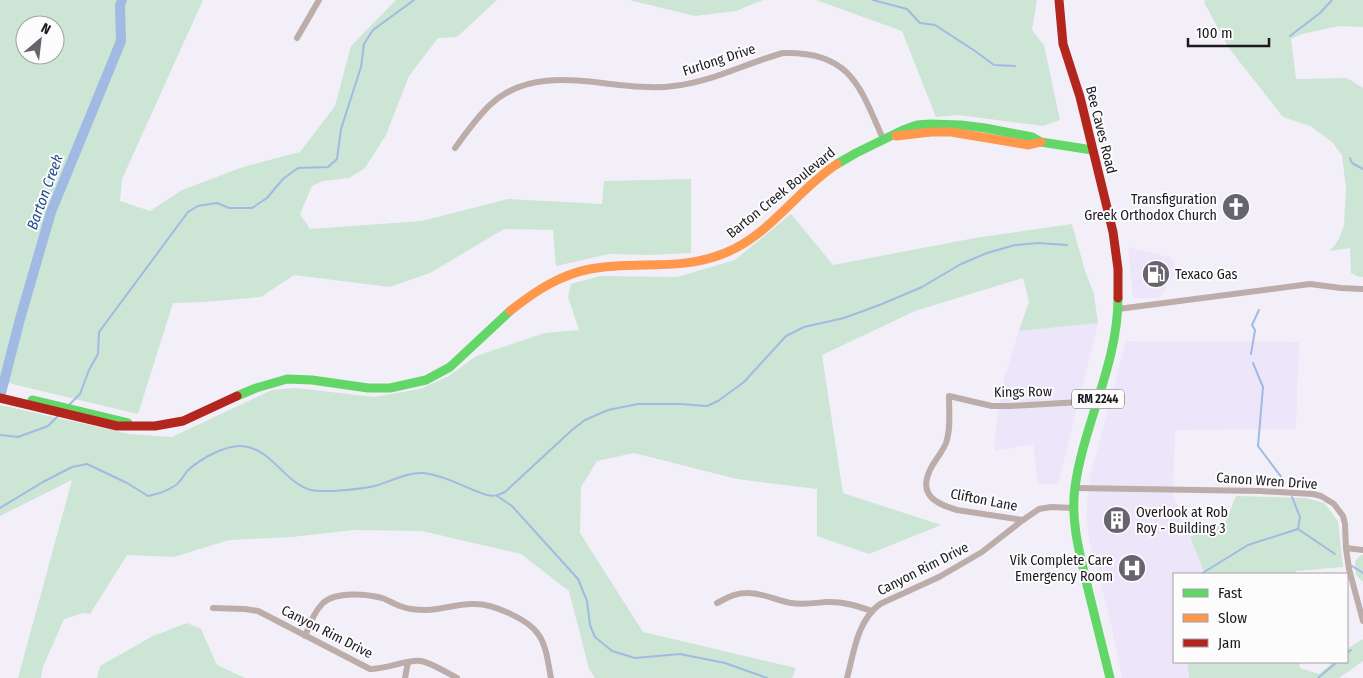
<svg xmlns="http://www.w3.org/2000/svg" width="1363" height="678" font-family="'Fira Sans Condensed',sans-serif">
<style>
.built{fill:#ede5fa}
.green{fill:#cce5d5;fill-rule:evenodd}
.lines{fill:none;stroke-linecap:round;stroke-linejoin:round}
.stream{stroke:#a1bae3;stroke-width:2}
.river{stroke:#a1bae3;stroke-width:10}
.street{stroke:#bcacaa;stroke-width:6}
.fast{stroke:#63d668;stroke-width:9}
.slow{stroke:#ff974d;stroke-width:9}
.jam{stroke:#b3261e;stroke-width:9}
.labels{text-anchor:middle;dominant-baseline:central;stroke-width:4;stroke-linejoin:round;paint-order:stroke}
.shield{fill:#fcfcfc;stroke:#5f5d63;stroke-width:1}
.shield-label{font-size:12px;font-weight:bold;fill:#1c1921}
.street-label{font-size:14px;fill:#1c1921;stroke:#fcfcfc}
.poi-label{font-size:14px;fill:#1c1921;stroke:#fcfcfc;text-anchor:end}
.water-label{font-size:15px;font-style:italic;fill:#1c4c8c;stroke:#fcfcfc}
</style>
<rect width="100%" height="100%" fill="#f3eff9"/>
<!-- built -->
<g class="built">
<polygon points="1128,247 1170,257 1174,263 1174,274 1160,298 1133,298"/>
<polygon points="1098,323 1058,484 1038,484 1033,444 994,451 997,419 1004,379 1019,331"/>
<polygon points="1126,341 1299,342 1296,429 1175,430 1173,494 1205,574 1174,574 1174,662 1187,662 1189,678 1122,678 1109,615 1089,539 1086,514 1090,477"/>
</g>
<!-- green -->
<g class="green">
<path d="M0 0H203L122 179 120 201 150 211 182 190 243 167 300 152 335 106 351 46 396 0H497L457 37 438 38 409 76 386 135 365 168 349 178 323 181 312 186 300 214 310 229 422 221 508 199 602 204 604 181 691 179V253L648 255 609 254 556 266 553 230 504 229 430 273 390 287 294 275 261 297 204 302 173 303 138 414 0 381ZM25 25H55V55H25Z"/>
<polygon points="629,0 763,0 736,11 695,16"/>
<polygon points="816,0 1037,0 1032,30 1044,45 1060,120 1043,126 958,115 936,117 902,31"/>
<polygon points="1206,0 1363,0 1363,27 1339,26 1302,34 1291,39 1296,79 1347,78 1363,88 1363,277 1359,277 1351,273 1350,248 1330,251 1339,239 1344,225 1346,188 1342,155 1332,142 1310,126 1283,117 1228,47 1204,2"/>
<polygon points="791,214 833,265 975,238 1072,224 1085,271 1094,294 1098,323 1019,331 1029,302 1023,278 915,311 822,355 843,493 941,525 869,554 817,536 817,489 737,479 634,453 597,461 581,487 580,533 643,632 796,668 792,678 595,678 589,669 569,591 521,554 422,531 354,530 292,537 229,540 174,557 127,555 90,614 83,613 64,619 43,667 41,678 18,678 72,480 0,516 0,405 129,434 172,437 272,390 296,388 374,397 420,389 449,376 476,356 545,333 579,330 568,297 571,284 600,276 677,277 735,260"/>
<polygon points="1236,496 1306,498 1324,503 1338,521 1343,567 1296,571 1296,574 1205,574 1190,537 1225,523"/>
<polygon points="1361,555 1363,555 1363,582 1356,575 1355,561"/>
<polygon points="187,623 201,629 217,665 245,678 97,678 100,666 153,636"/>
<polygon points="1363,639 1363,661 1339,678 1189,678 1187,662 1299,662 1300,668 1319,674 1333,662 1347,662 1347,649"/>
</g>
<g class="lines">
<!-- stream -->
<g class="stream">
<polyline points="873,0 907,9 920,23 935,25 975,51 994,65 1015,66"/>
<polyline points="1290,36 1320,13 1332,0"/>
<polyline points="1350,158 1352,163 1363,169"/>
<polyline points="1251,354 1255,330 1252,325 1259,310"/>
<polyline points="1253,363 1263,387 1258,446 1285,482"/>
<polyline points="69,405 80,394 89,370 98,354 99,332 188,212 198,206 217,203 229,208 252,208 267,198 283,179 298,168 328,167 337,159 341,129 361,67 364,44 373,30 414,0"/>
<polyline points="0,435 18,437 48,426 59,415"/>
<polyline points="497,496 512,506 578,579 587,601 590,625 595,637 612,651 635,658 680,654 725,663 767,678"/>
<polyline points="1292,497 1300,517 1298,529 1335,554"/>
<path d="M0 508 43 482 72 467 87 464 127 483 148 496C159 494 167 491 176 485 181 481 184 475 188 470 201 459 224 445 242 446 273 449 283 482 311 490 324 493 362 489 375 486 390 482 407 472 423 473 440 475 457 483 473 490 477 491 482 494 487 495 494 497 499 495 505 492L572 430 585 420 608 410 638 404H680L707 406 718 401 744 382 786 336 804 327 844 318 882 304 922 287 961 264 987 253 1015 245 1038 243 1067 245"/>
<polyline points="1352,566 1363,573"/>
<polyline points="1201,574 1248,545 1298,529"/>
<polyline points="1347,653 1351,650"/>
<polyline points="1318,678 1337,662"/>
</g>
<!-- river -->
<polyline class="river" points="0,397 20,319 51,212 121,41 120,5 122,0"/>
<!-- street -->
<g class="street">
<polyline points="297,38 319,0"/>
<path d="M455 148C466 133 477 117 491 104 542 58 614 94 674 86 712 82 746 63 783 53 850 51 860 86 883 139"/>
<polyline points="1118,309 1310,284 1341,288 1363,289"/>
<polyline points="1075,488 1260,491 1313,494 1321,496 1334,504 1343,516 1345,524 1346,548 1349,569 1363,621"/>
<path d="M1023 520 957 510C936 504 918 495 930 470 934 461 942 453 946 443 951 429 949 411 949 396L992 406H1010L1097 401"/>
<polyline points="1346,548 1363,550"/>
<path d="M717 603C727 598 735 593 746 593 762 592 776 601 791 603 803 605 815 603 826 602 842 601 857 606 872 611"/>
<path d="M213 608 245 609 258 611 370 669C387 669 408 659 421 661 432 663 447 673 457 678"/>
<path d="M305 636C310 624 314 612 323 603 336 591 367 594 382 598 388 600 394 604 400 606 407 609 418 610 426 610 442 610 458 603 475 604 493 604 528 619 538 634 547 646 548 664 551 678"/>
<polyline points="405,678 408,662"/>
<path d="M847 678C854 652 857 621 880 604L939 577 982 552 1023 520 1039 509 1051 507 1074 508"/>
</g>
<!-- fast -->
<g class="fast">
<polyline points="837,164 856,153 903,130 917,125 930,124 961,125 985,128 1032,137 1041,142 1092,150"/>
<polyline points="237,396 256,388 287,379 312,380 368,388 390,388 426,380 450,367 510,311"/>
<polyline points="32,400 128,423"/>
<path d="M1110 678C1103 650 1096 621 1089 593 1081 558 1070 523 1075 487 1084 423 1118 364 1118 298"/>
</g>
<!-- slow -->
<g class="slow">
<polyline points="896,136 931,132 951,132 1029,145 1041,142"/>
<path d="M510 311C534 292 559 275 590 269 636 260 679 272 725 253 770 235 797 190 837 164"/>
</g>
<!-- jam -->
<g class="jam">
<polyline points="1059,0 1063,44 1080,97 1113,232 1118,269 1118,298"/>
<polyline points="0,398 117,426 155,426 183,421 237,396"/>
</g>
</g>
<!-- icons -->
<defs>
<symbol id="church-disc" viewBox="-11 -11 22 22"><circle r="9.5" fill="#67646d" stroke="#fcfcfc"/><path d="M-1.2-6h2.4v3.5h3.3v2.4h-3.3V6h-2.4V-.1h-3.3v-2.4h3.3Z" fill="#fff"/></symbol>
<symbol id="fuel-disc" viewBox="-11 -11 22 22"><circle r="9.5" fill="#67646d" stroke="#fcfcfc"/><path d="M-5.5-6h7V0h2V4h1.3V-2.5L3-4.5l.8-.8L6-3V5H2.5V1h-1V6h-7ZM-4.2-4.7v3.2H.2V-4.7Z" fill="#fff"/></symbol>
<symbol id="building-disc" viewBox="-11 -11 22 22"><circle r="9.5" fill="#67646d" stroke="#fcfcfc"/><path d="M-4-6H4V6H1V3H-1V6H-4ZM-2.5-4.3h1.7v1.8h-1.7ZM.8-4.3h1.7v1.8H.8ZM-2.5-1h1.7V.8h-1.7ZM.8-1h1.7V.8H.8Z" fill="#fff"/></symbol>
<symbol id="hospital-disc" viewBox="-11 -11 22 22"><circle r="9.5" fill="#67646d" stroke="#fcfcfc"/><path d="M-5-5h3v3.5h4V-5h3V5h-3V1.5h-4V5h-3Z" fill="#fff"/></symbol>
</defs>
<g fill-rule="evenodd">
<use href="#church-disc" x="1220" y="191" width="32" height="32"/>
<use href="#fuel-disc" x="1140" y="258" width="32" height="32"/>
<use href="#building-disc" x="1101" y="504" width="32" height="32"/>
<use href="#hospital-disc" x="1116" y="552" width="32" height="32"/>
</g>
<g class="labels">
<!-- shield labels -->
<rect class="shield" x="1072" y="389.5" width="52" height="19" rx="4"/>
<g class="shield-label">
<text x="1098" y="399">RM 2244</text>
</g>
<!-- street labels -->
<g class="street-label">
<text transform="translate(719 60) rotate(-18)">Furlong Drive</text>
<text transform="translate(1101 130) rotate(76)">Bee Caves Road</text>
<text transform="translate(781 193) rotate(-39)">Barton Creek Boulevard</text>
<text transform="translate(1023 392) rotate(-1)">Kings Row</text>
<text transform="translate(1267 481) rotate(4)">Canon Wren Drive</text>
<text transform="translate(984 500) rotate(11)">Clifton Lane</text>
<text transform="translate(923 569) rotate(-27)">Canyon Rim Drive</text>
<text transform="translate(327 632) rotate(27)">Canyon Rim Drive</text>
</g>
<!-- poi labels -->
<g class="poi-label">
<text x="1217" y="199">Transfiguration<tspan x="1217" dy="16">Greek Orthodox Church</tspan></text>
<text x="1175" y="274" text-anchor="start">Texaco Gas</text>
<text x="1136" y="512" text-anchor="start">Overlook at Rob<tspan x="1136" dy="16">Roy - Building 3</tspan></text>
<text x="1113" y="560">Vik Complete Care<tspan x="1113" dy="16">Emergency Room</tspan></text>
</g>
<!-- water labels -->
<g class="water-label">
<text transform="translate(45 192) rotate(-70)">Barton Creek</text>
</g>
</g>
<!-- legend -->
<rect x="1173" y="573" width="175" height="90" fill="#fcfcfc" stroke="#a2a1a4"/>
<rect x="1183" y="589" width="25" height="8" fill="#63d668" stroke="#a2a1a4"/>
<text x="1218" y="598" font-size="15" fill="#1c1921">Fast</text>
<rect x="1183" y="614" width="25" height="8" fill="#ff974d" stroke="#a2a1a4"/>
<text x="1218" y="623" font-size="15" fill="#1c1921">Slow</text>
<rect x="1183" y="639" width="25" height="8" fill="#b3261e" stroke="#a2a1a4"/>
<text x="1218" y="648" font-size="15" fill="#1c1921">Jam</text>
<!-- north arrow -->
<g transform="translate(40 40) rotate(28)"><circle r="24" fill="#fcfcfc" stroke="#a2a1a4"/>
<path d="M0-4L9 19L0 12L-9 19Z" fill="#67646d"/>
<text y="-8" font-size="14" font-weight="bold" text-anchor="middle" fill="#1c1921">N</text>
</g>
<!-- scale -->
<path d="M1188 38v8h81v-8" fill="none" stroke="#1c1921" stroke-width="2.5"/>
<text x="1196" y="38" font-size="15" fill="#1c1921" stroke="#fcfcfc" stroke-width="4" paint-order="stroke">100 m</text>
</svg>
